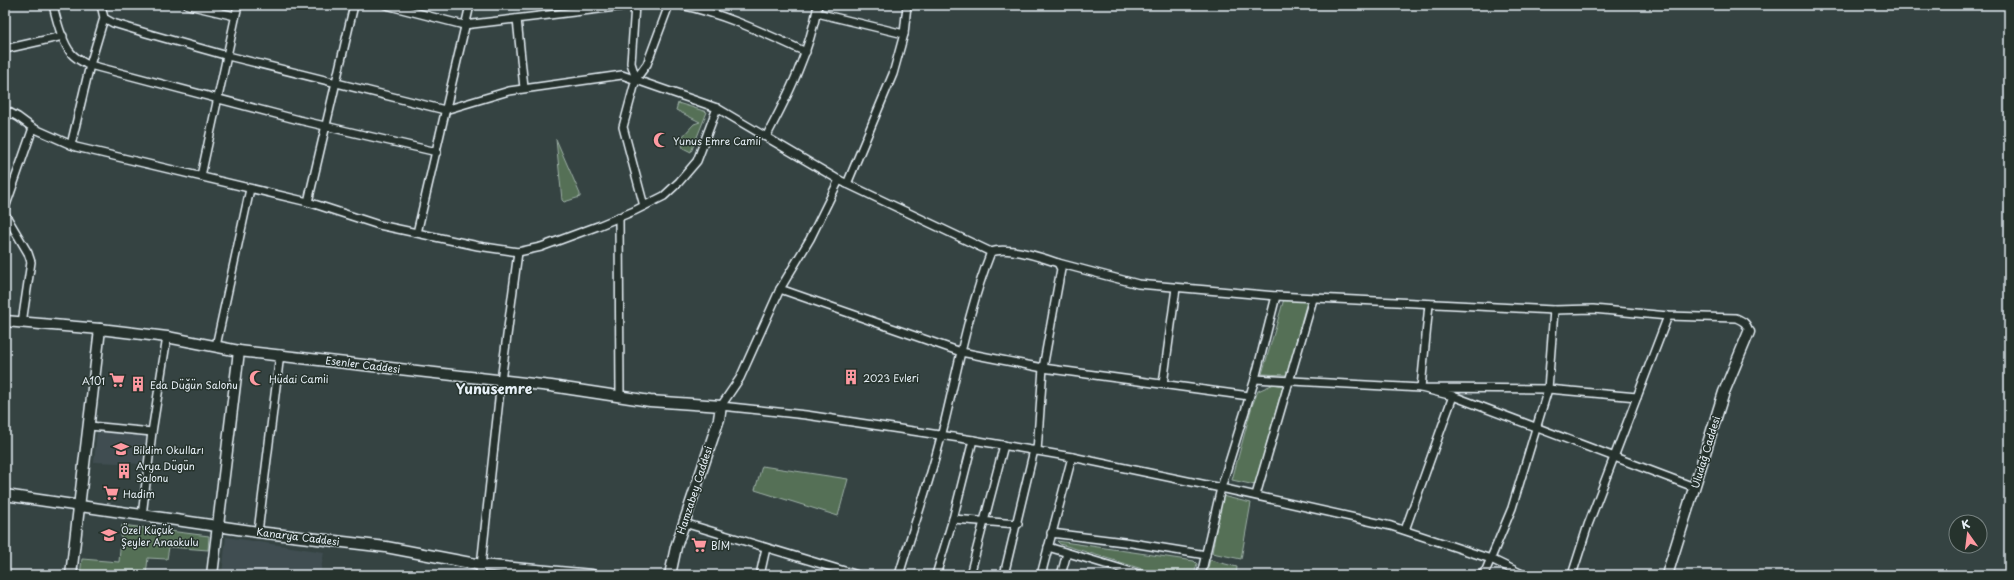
<svg xmlns="http://www.w3.org/2000/svg" width="2014" height="580" font-family="'Playpen Sans',sans-serif">
<style>
.built{fill:#3f4e51}
.green{fill:#546f56;stroke:#9eb0a7}
.lines{fill:none;stroke-linecap:round;stroke-linejoin:round}
.street-casing{stroke:#e8f1f8;stroke-width:10}
.secondary-casing{stroke:#e8f1f8;stroke-width:13}
.street{stroke:#26332d;stroke-width:7}
.secondary{stroke:#26332d;stroke-width:10}
.labels{text-anchor:middle;dominant-baseline:central;stroke-width:3;stroke-linejoin:round;paint-order:stroke}
.poi-label{font-size:10px;fill:#e8f1f8;stroke:#26332d;text-anchor:start}
.street-label{font-size:10px;fill:#e8f1f8;stroke:#26332d}
.district-label{font-size:14px;font-weight:bold;fill:#e8f1f8;stroke:#26332d}
</style>
<rect width="100%" height="100%" fill="#354342"/>
<filter id="ink" filterUnits="userSpaceOnUse"><feTurbulence type="fractalNoise" baseFrequency=".025" numOctaves="2"/><feDisplacementMap in="SourceGraphic" scale="8" xChannelSelector="R" yChannelSelector="G"/><feConvolveMatrix kernelMatrix="1 2 1 2 8 2 1 2 1" color-interpolation-filters="sRGB"/></filter>
<g filter="url(#ink)">
<!-- built -->
<g class="built">
<polygon points="97,432 148,435 144,464 94,462"/>
<polygon points="226,537 324,552 320,575 222,575"/>
</g>
<!-- green -->
<g class="green">
<polygon points="678,103 707,112 691,152 683,148 681,138 694,124 700,122 676,110"/>
<polygon points="556,139 580,194 580,197 564,202 562,200"/>
<polygon points="1284,299 1307,301 1287,375 1262,374"/>
<polygon points="1274,384 1283,386 1255,485 1232,480 1252,406 1258,391"/>
<polygon points="762,466 848,479 838,516 755,490"/>
<polygon points="1222,496 1251,503 1241,559 1212,553"/>
<polygon points="122,525 209,536 208,550 169,547 167,559 148,558 146,575 80,575 82,559 119,562"/>
<polygon points="1057,541 1194,561 1197,564 1194,575 1162,575 1060,544"/>
<polygon points="1210,560 1237,567 1236,575 1206,575"/>
</g>
<g class="lines">
<defs>
<g id="street">
<path d="M53 5C56 18 62 42 71 53 75 58 81 61 86 64L299 120 437 152"/>
<polyline points="101,5 104,18 113,23 146,33 228,56 445,110 509,91 622,75 717,108 839,180 991,252"/>
<polyline points="188,5 235,16"/>
<polyline points="386,5 464,25 633,5"/>
<polyline points="635,5 631,63 636,79"/>
<path d="M681 5C725 14 766 34 806 52"/>
<polyline points="817,13 904,34"/>
<polyline points="517,19 524,88"/>
<polyline points="5,49 63,36"/>
<polyline points="5,110 18,117 33,128 76,147 308,202 379,225 478,246 518,252 541,247 598,226 634,211 664,196 679,182 697,161 717,108"/>
<path d="M766 137C789 94 809 53 818 5"/>
<polyline points="71,145 90,65 104,18"/>
<polyline points="201,176 238,5"/>
<polyline points="839,180 810,239 780,289 740,378 721,406 806,415 973,440 1072,457 1221,488 1391,526 1491,559 1524,575"/>
<polyline points="847,184 893,74 904,34 907,5"/>
<polyline points="308,202 354,5"/>
<polyline points="644,206 623,127 636,79 647,64 669,5"/>
<polyline points="5,208 33,128"/>
<polyline points="5,214 28,253 31,262 22,323"/>
<polyline points="619,217 620,396"/>
<polyline points="417,233 470,5"/>
<polyline points="1058,263 1138,284 1276,296 1255,379 1221,488 1201,575"/>
<polyline points="780,289 961,352 1043,368 1249,396"/>
<path d="M1276 296 1554 310 1593 309 1668 316 1736 318C1743 321 1747 323 1749 332"/>
<polyline points="1429,304 1421,388 1548,389 1637,397"/>
<polyline points="216,346 250,189"/>
<polyline points="1255,379 1421,388 1453,396 1694,487"/>
<polyline points="1163,384 1176,288"/>
<polyline points="90,426 152,432"/>
<polyline points="1256,495 1313,299"/>
<polyline points="142,516 152,432 167,337"/>
<polyline points="953,519 1018,524"/>
<polyline points="684,523 858,575"/>
<polyline points="1405,530 1453,396"/>
<polyline points="258,532 280,354"/>
<polyline points="1051,533 1132,543 1206,555"/>
<polyline points="1048,547 1142,575"/>
<polyline points="480,575 501,381 518,252"/>
<polyline points="760,575 766,548"/>
<path d="M899 575C913 528 930 481 942 433 957 373 968 310 991 252 1007 246 1041 257 1058 263L1061 269 1043 368 1037 451"/>
<polyline points="936,575 953,519 973,440"/>
<polyline points="970,575 1004,445"/>
<polyline points="1004,575 1034,450"/>
<polyline points="1041,575 1072,457"/>
<polyline points="1061,575 1067,553"/>
<polyline points="1481,575 1486,570 1512,508 1548,389 1554,310"/>
<polyline points="1572,575 1588,525 1668,316"/>
</g>
<g id="secondary">
<polyline points="5,321 100,329 167,337 239,351 551,386 650,401 721,406 719,419 676,547 670,575"/>
<polyline points="5,495 258,532 386,547 481,565 592,575"/>
<polyline points="71,575 100,329"/>
<polyline points="212,575 239,351"/>
<polyline points="1667,575 1724,392 1749,332"/>
</g>
</defs>
<!-- street casing -->
<use href="#street" class="street-casing"/>
<!-- secondary casing -->
<use href="#secondary" class="secondary-casing"/>
<!-- street -->
<use href="#street" class="street"/>
<!-- secondary -->
<use href="#secondary" class="secondary"/>
</g>
</g>
<!-- icons -->
<defs>
<symbol id="mosque-bare" viewBox="-9 -9 18 18"><path d="M3.5-4.9A6 6 0 1 0 3.5 4.9A5 5 0 1 1 3.5-4.9Z" fill="#ff9aa2" stroke="#26332d" stroke-width="2.5" paint-order="stroke"/></symbol>
<symbol id="building-bare" viewBox="-9 -9 18 18"><path d="M-4-6H4V6H1V3H-1V6H-4ZM-2.5-4.3h1.7v1.8h-1.7ZM.8-4.3h1.7v1.8H.8ZM-2.5-1h1.7V.8h-1.7ZM.8-1h1.7V.8H.8Z" fill="#ff9aa2" stroke="#26332d" stroke-width="2.5" paint-order="stroke"/></symbol>
<symbol id="supermarket-bare" viewBox="-9 -9 18 18"><path d="M-6-5.5h2.5l.6 2H6L4.5 2H-2.5L-4.4-4H-6ZM-1.5 3.2a1.3 1.3 0 1 0 .1 0ZM3 3.2a1.3 1.3 0 1 0 .1 0Z" fill="#ff9aa2" stroke="#26332d" stroke-width="2.5" paint-order="stroke"/></symbol>
<symbol id="school-bare" viewBox="-9 -9 18 18"><path d="M0-5L7-2L0 1L-7-2ZM-4 1L0 2.5L4 1V4Q0 6-4 4Z" fill="#ff9aa2" stroke="#26332d" stroke-width="2.5" paint-order="stroke"/></symbol>
</defs>
<g fill-rule="evenodd">
<use href="#mosque-bare" x="650" y="129" width="22" height="22"/>
<use href="#building-bare" x="840" y="366" width="22" height="22"/>
<use href="#mosque-bare" x="246" y="367" width="22" height="22"/>
<use href="#supermarket-bare" x="106" y="369" width="22" height="22"/>
<use href="#building-bare" x="127" y="373" width="22" height="22"/>
<use href="#school-bare" x="110" y="438" width="22" height="22"/>
<use href="#building-bare" x="113" y="460" width="22" height="22"/>
<use href="#supermarket-bare" x="100" y="482" width="22" height="22"/>
<use href="#school-bare" x="98" y="524" width="22" height="22"/>
<use href="#supermarket-bare" x="688" y="534" width="22" height="22"/>
</g>
<g class="labels">
<!-- poi labels -->
<g class="poi-label">
<text x="673" y="140">Yunus Emre Camii</text>
<text x="863" y="377">2023 Evleri</text>
<text x="269" y="378">Hüdai Camii</text>
<text x="105" y="380" text-anchor="end">A101</text>
<text x="150" y="384">Eda Düğün Salonu</text>
<text x="133" y="449">Bildim Okulları</text>
<text x="136" y="465">Arya Dügün<tspan x="136" dy="12">Salonu</tspan></text>
<text x="123" y="493">Hadim</text>
<text x="121" y="529">Özel Küçük<tspan x="121" dy="12">Şeyler Anaokulu</tspan></text>
<text x="711" y="545">BİM</text>
</g>
<!-- street labels -->
<g class="street-label">
<text transform="translate(363 364) rotate(7)">Esenler Caddesi</text>
<text transform="translate(1705 452) rotate(-73)">Uludağ Caddesi</text>
<text transform="translate(694 490) rotate(-72)">Hamzabey Caddesi</text>
<text transform="translate(298 536) rotate(7)">Kanarya Caddesi</text>
</g>
<!-- district labels -->
<g class="district-label">
<text x="494" y="388">Yunusemre</text>
</g>
</g>
<!-- margin -->
<rect width="2014" height="580" fill="none" stroke="#26332d" stroke-width="20"/>
<rect x="10" y="10" width="1994" height="560" fill="none" stroke="#e8f1f8" stroke-width="1.5" filter="url(#ink)"/>
<!-- north arrow -->
<g transform="translate(1968 534) rotate(346)"><circle r="19" fill="#26332d" stroke="#747f7e"/>
<path d="M0-3L7 15L0 10L-7 15Z" fill="#ff9aa2"/>
<text y="-6" font-size="11" font-weight="bold" text-anchor="middle" fill="#e8f1f8">K</text>
</g>
</svg>
